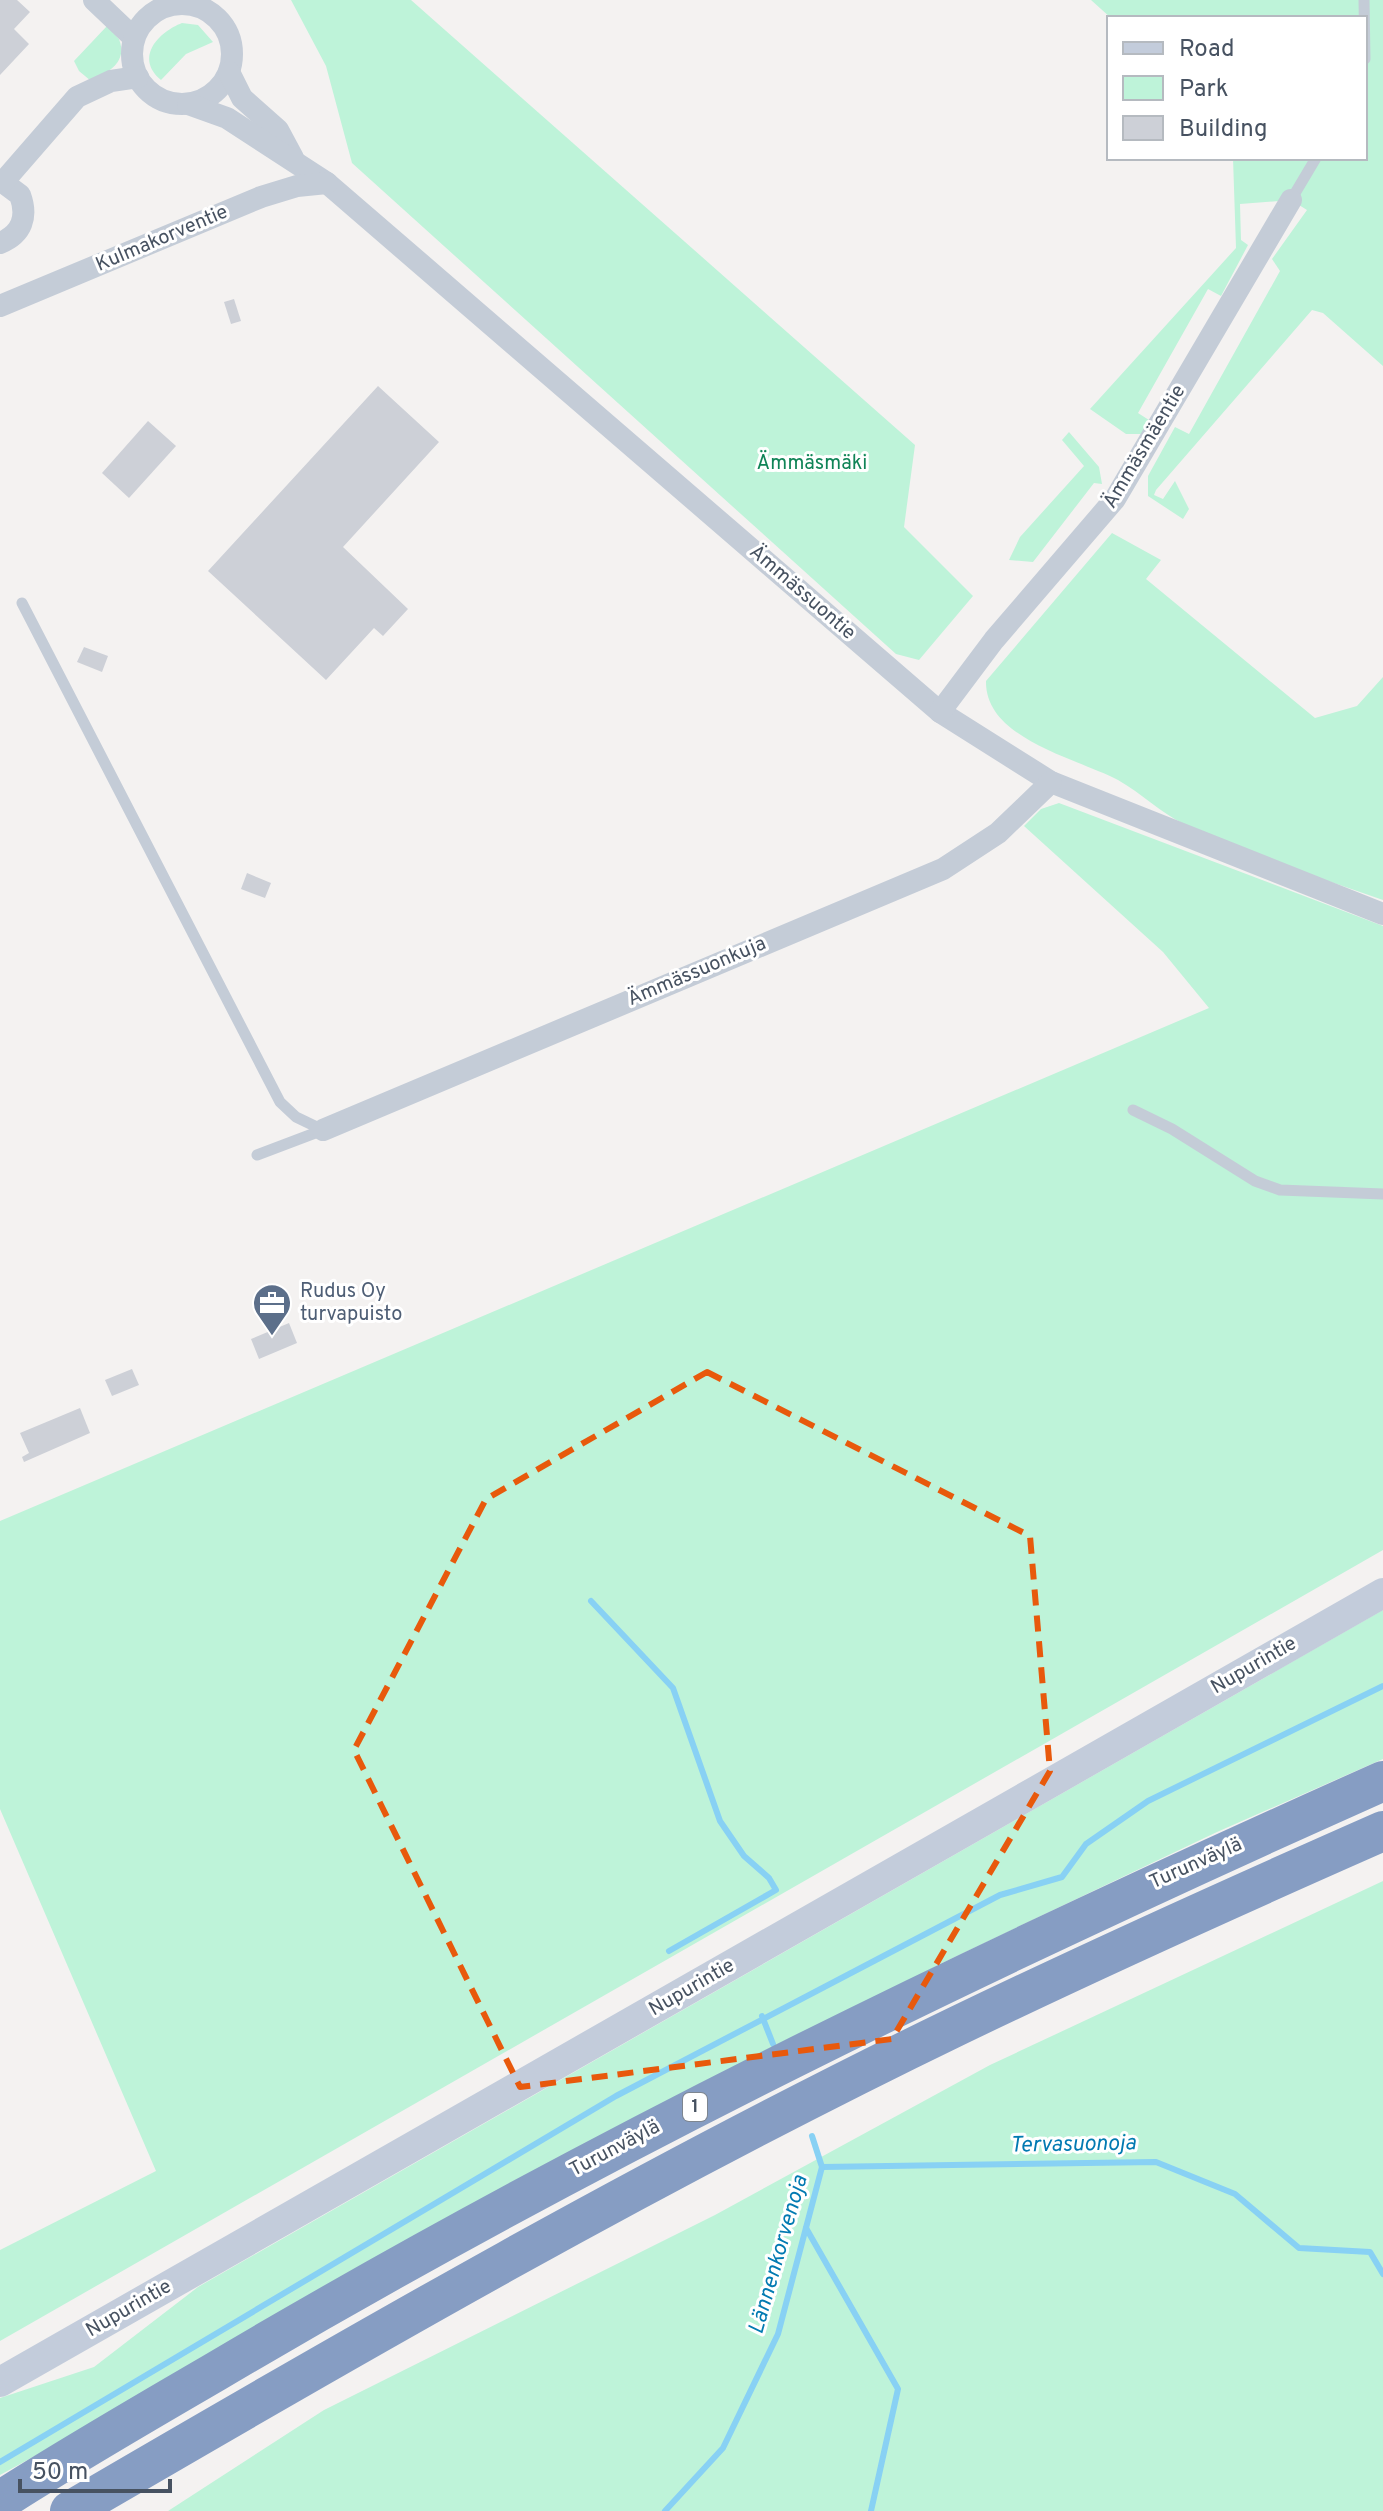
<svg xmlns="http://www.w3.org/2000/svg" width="1383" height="2511" font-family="Overpass,sans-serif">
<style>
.green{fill:#bef3d9}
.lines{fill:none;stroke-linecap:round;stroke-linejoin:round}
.stream{stroke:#88d1f4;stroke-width:6}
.building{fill:#cdd0d7}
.lane{stroke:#c4ccd7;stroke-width:11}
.street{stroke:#c4ccd7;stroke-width:22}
.secondary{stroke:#c3ccdb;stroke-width:30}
.highway{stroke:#869dc3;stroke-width:40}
.marked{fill:none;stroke:#e8590c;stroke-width:6;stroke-dasharray:16 10;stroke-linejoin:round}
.labels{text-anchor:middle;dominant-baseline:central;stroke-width:6;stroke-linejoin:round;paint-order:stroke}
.shield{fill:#fff;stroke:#7e8690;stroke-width:2}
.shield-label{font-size:18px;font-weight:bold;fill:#475261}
.street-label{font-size:20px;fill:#475261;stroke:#fff}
.park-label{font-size:20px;fill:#108457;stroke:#fff}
.service-label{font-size:20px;fill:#4e5e75;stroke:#fff;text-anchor:start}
.water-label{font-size:22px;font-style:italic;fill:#027ab2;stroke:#fff}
</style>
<rect width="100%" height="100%" fill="#f4f2f1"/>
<!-- green -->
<g class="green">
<polygon points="291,0 411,0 915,445 904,527 973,596 919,660 896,654 352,163 326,66"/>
<polygon points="1091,0 1383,0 1383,366 1323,313 1312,310 1156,490 1154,495 1163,499 1175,481 1189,509 1183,519 1148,496 1148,476 1175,427 1189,434 1280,271 1272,259 1307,210 1291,200 1240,204 1241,240 1248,245 1221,296 1208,289 1138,413 1152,422 1141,434 1126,434 1090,409 1236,248 1233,158 1365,158 1365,18 1111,18"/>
<path d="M182 23 198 25 213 42 186 54 161 80C134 57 159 32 182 23Z"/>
<path d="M107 26 119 39C128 62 109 72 91 81L79 71 74 61Z"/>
<polygon points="1069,432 1099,467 1102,484 1094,483 1033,562 1009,560 1020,537 1084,466 1062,440"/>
<path d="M1112 533 1161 560 1146 579 1315 718 1357 706 1383 677V900C1317 877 1248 855 1184 824 1161 813 1141 793 1118 780 1076 758 985 739 986 681Z"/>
<polygon points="1059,803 1383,926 1383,1550 0,2341 0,2250 156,2171 0,1809 0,1521 1209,1008 1163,952 1024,826 1041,809"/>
<polygon points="1383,1610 1383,1759 1217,1832 936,1966 0,2475 0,2398 94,2367 198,2287"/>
<polygon points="1383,1881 1383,2511 168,2511 324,2410 715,2215 990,2065"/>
</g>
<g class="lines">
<!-- stream -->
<g class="stream">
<polyline points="591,1601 673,1688 720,1821 744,1856 769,1878 776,1890 669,1951"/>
<polyline points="762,2016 773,2044"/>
<polyline points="812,2136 822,2167"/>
<polyline points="822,2167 1156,2162 1235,2194 1299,2248 1370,2252 1383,2274"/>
<polyline points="806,2228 898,2389 871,2511"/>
<polyline points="0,2462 616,2096 1000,1895 1062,1877 1086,1844 1148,1801 1383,1686"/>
<polyline points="665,2511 723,2448 778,2334 822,2167"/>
</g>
</g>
<!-- building -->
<g class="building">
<polygon points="0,0 17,0 30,12 14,29 29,44 0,75"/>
<polygon points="234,299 241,321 231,324 224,302"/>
<polygon points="378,386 439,442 343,547 408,609 383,636 374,628 326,680 208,571"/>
<polygon points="148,421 176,446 129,498 102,473"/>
<polygon points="84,647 108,656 102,672 77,662"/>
<polygon points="247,873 271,883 265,898 241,889"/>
<polygon points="289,1323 297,1343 259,1359 251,1339"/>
<polygon points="132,1369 139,1385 112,1396 105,1380"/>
<polygon points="80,1408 90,1433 24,1462 22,1457 29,1453 20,1433"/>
</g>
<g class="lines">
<!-- lane -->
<g class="lane">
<polyline points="1364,0 1365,59"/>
<polyline points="184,4 186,0"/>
<polyline points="1291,200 1316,158"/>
<polyline points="22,603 280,1102 296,1117 323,1130"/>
<polyline points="1133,1110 1172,1129 1255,1181 1280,1190 1383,1194"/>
<polyline points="257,1155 323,1130"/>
</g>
<!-- street -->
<g class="street">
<polyline points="94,0 134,38"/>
<circle cx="182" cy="54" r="50"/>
<polyline points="229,72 242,98 278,130 293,158"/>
<polyline points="188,104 227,118 327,183 940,712 1051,782 1383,914"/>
<path d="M0 180 20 195C28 217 22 234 0 243"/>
<polyline points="4,181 77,97 111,81 138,77"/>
<polyline points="0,306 261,197 297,186 327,183"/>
<polyline points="940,712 994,640 1115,499 1291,200"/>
<polyline points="323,1130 943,869 998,833 1051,782"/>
</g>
<!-- secondary -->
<polyline class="secondary" points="0,2382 1383,1593"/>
<!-- highway -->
<g class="highway">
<path d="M0 2501C70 2456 143 2414 215 2372 591 2149 984 1959 1383 1781"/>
<path d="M70 2511C361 2341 653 2173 957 2026 1098 1958 1240 1894 1383 1831"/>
</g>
</g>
<!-- marked area -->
<path class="marked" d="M707 1372 1030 1536 1050 1771 892 2039 520 2087 354 1750 486 1499Z"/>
<!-- icons -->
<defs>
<symbol id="office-pin" viewBox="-11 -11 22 30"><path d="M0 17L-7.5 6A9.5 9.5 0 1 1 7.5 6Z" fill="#5c6f8a" stroke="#fff"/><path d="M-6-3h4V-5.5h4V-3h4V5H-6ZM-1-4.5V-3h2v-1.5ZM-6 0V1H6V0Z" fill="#fff"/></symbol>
</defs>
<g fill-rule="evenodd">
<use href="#office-pin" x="250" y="1281" width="44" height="60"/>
</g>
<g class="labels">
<!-- shield labels -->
<rect class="shield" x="683" y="2093" width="24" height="28" rx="6"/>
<g class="shield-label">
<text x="695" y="2107">1</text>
</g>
<!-- street labels -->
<g class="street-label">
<text transform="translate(162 239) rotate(-23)">Kulmakorventie</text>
<text transform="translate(1145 447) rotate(-59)">Ämmäsmäentie</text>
<text transform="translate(802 593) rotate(41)">Ämmässuontie</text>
<text transform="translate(697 972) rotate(-23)">Ämmässuonkuja</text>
<text transform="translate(1254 1666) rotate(-30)">Nupurintie</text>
<text transform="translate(1196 1864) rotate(-24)">Turunväylä</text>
<text transform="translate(692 1988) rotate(-30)">Nupurintie</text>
<text transform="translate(615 2149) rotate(-28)">Turunväylä</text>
<text transform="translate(129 2309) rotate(-30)">Nupurintie</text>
</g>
<!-- park labels -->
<g class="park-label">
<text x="812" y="464">Ämmäsmäki</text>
</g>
<!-- service labels -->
<g class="service-label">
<text x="300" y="1292">Rudus Oy<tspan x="300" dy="23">turvapuisto</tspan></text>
</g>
<!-- water labels -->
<g class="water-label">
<text transform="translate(1073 2145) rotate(-1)">Tervasuonoja</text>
<text transform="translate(779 2255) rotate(-74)">Lännenkorvenoja</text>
</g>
</g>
<!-- legend -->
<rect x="1107" y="16" width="260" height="144" fill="#ffffff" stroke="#b5bac0" stroke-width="2"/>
<rect x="1123" y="42" width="40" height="12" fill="#c3ccdb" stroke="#b5bac0" stroke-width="2"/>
<text x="1179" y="56" font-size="24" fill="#475261">Road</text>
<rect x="1123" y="76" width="40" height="24" fill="#bef3d9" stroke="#b5bac0" stroke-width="2"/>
<text x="1179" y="96" font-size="24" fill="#475261">Park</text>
<rect x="1123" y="116" width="40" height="24" fill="#cdd0d7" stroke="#b5bac0" stroke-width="2"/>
<text x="1179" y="136" font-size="24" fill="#475261">Building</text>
<!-- scale -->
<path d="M20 2479v12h150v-12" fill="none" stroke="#475261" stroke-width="4"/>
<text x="32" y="2479" font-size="24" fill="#475261" stroke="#ffffff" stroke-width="6" paint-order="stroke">50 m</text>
</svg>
